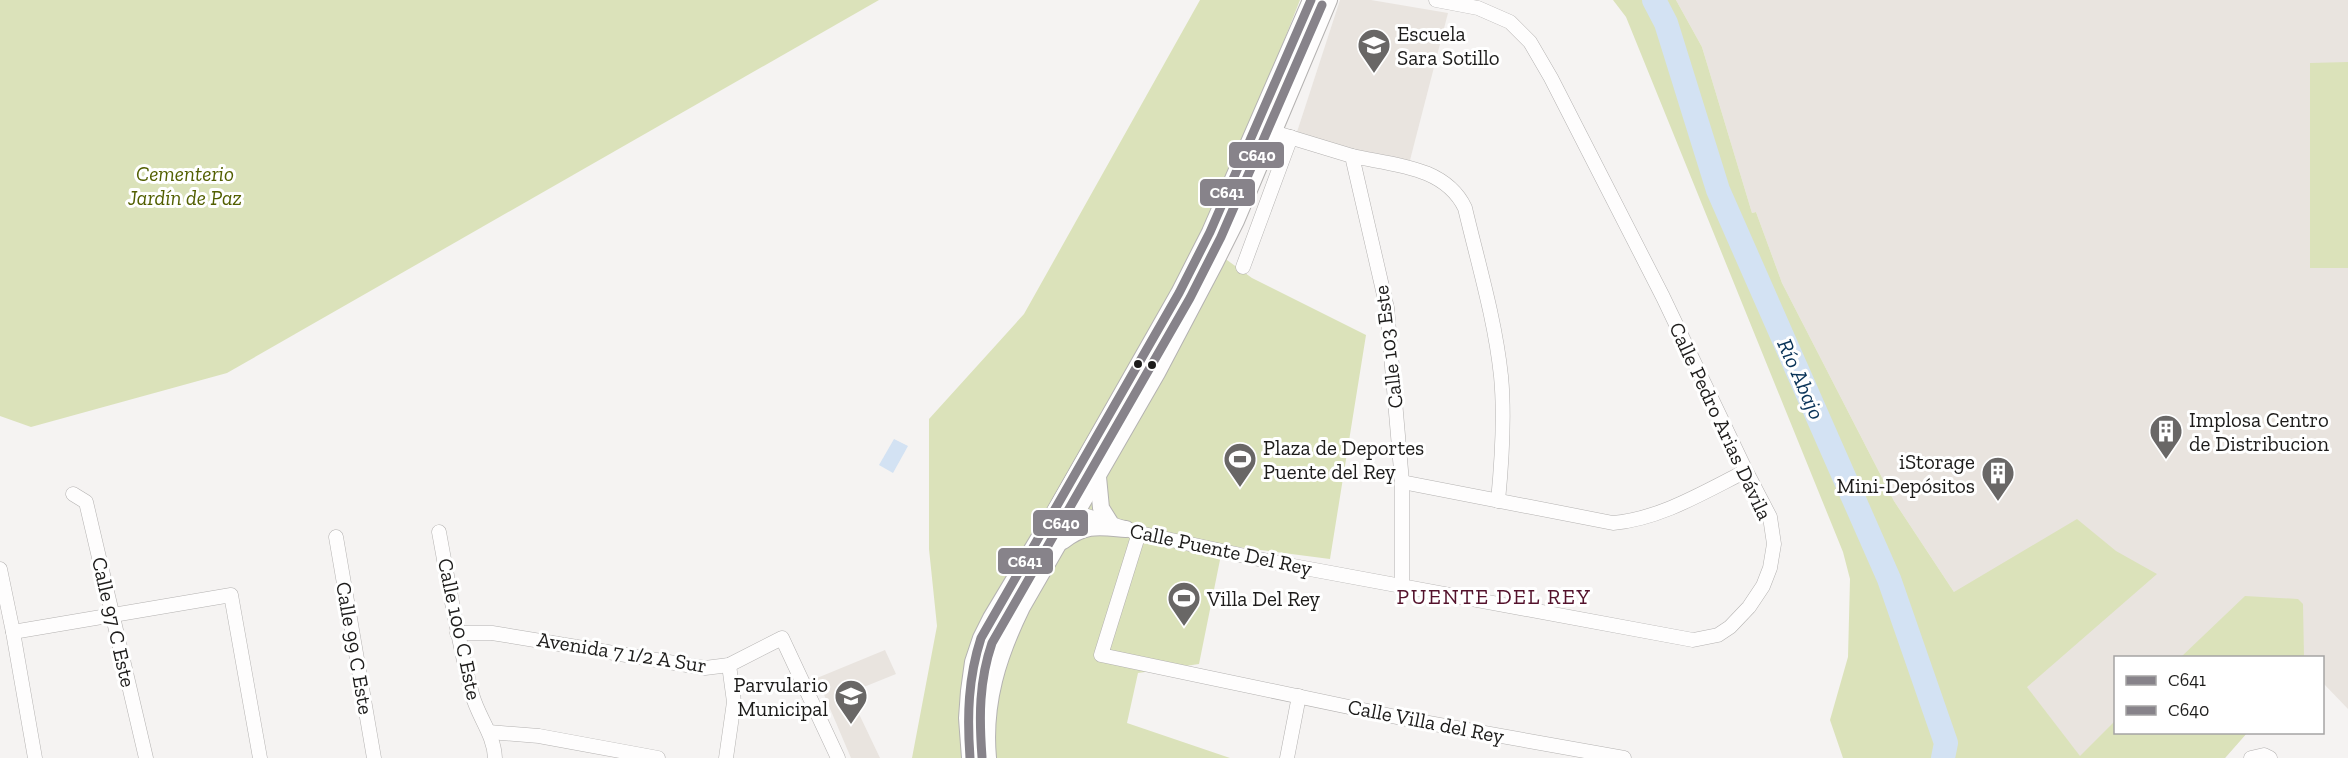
<svg xmlns="http://www.w3.org/2000/svg" width="2348" height="758" font-family="'Zilla Slab',serif">
<style>
.built{fill:#e9e4df}
.green{fill:#dbe2ba}
.water{fill:#d3e2f3}
.lines{fill:none;stroke-linecap:round;stroke-linejoin:round}
.river{stroke:#d3e2f3;stroke-width:24}
.minor-casing{stroke:#b4b2b1;stroke-width:15}
.major-casing{stroke:#b4b2b1;stroke-width:18}
.minor{stroke:#fefdfd;stroke-width:14}
.major{stroke:#fefdfd;stroke-width:16}
.bus-1-casing{stroke:#fff;stroke-width:14}
.bus-2-casing{stroke:#fff;stroke-width:14}
.bus-1{stroke:#87838a;stroke-width:9}
.bus-2{stroke:#87838a;stroke-width:9}
.bus-dot{fill:#1d1c1b;stroke:#fff;stroke-width:2}
.labels{text-anchor:middle;dominant-baseline:central;stroke-width:6;stroke-linejoin:round;paint-order:stroke}
.poi-label{font-size:21px;fill:#1d1c1b;stroke:#fff;text-anchor:start}
.park-label{font-size:21px;font-style:italic;fill:#525f01;stroke:#fff}
.street-label{font-size:21px;fill:#1d1c1b;stroke:#fff}
.water-label{font-size:22px;font-style:italic;fill:#093358;stroke:#fff}
.neighbourhood-label{font-size:22px;letter-spacing:1.5px;fill:#54122c;stroke:#fff}
.line-badge{stroke:#fff;stroke-width:2}
.badge-label{font-size:16px;text-anchor:middle;font-weight:bold;fill:#fff}
</style>
<rect width="100%" height="100%" fill="#f5f3f2"/>
<!-- built -->
<g class="built">
<polygon points="1340,0 1371,0 1448,13 1409,164 1296,135"/>
<polygon points="1676,0 2348,0 2348,709 2323,683 2322,658 2116,658 2116,732 2247,733 2225,758 2081,758 1954,592 1894,501 1782,283 1756,212 1752,213 1702,47"/>
<polygon points="885,650 896,674 849,693 880,758 851,758 817,678"/>
</g>
<!-- green -->
<g class="green">
<polygon points="0,0 879,0 227,373 31,427 0,416"/>
<polygon points="1200,0 1300,0 1250,127 1199,240 1252,278 1366,335 1330,559 1223,545 1199,664 1138,673 1127,723 1230,758 912,758 937,626 929,549 929,419 1024,314"/>
<polygon points="1613,0 1676,0 1702,47 1752,213 1756,212 1782,283 1894,501 1954,592 2077,519 2116,551 2157,574 2027,687 2080,756 2115,721 2116,732 2247,733 2225,758 1843,758 1830,720 1848,657 1850,579 1843,552 1626,17"/>
<polygon points="2348,62 2348,268 2310,268 2310,63"/>
<polygon points="2245,596 2298,599 2303,604 2304,657 2181,657"/>
</g>
<!-- water -->
<polygon class="water" points="894,439 908,446 893,473 879,465"/>
<g class="lines">
<!-- river -->
<polyline class="river" points="1654,0 1666,23 1718,190 1889,579 1946,743 1943,758"/>
<defs>
<g id="minor">
<polyline points="1273,132 1352,156 1387,308 1402,482 1402,587"/>
<path d="M1352 156C1393 165 1445 166 1465 208 1478 263 1495 319 1501 376 1505 417 1502 460 1498 501"/>
<polyline points="1243,267 1291,137"/>
<path d="M1402 482 1613 523C1660 519 1704 492 1746 471"/>
<polyline points="73,494 86,502 146,758"/>
<polyline points="1078,513 1139,533 1272,562 1693,640 1718,635 1730,627 1749,607 1763,586 1770,568 1774,544 1770,517 1746,471 1663,297 1551,78 1530,42 1510,22 1478,8 1436,0"/>
<path d="M439 532C449 586 458 641 472 694 478 717 494 734 495 758"/>
<polyline points="1139,533 1101,655 1406,719 1624,758"/>
<polyline points="336,537 374,758"/>
<polyline points="0,569 13,632 35,758"/>
<polyline points="13,632 231,595 260,758"/>
<polyline points="457,633 492,633 705,668 729,665 782,638 838,758"/>
<polyline points="489,732 539,736 658,758"/>
<polyline points="726,758 734,702 729,665"/>
<polyline points="1287,758 1299,696"/>
<polyline points="2251,758 2264,755 2270,758"/>
</g>
<g id="major">
<polyline points="1098,477 1101,508 1111,524"/>
<path d="M1063 541C1086 523 1100 527 1126 529"/>
<polyline points="970,758 967,718 969,691 973,662 981,638 991,618 1054,513 1179,293 1210,232 1311,0"/>
<path d="M988 758C983 703 998 656 1022 607L1157 373 1215 263 1236 221 1329 0"/>
</g>
</defs>
<!-- minor casing -->
<use href="#minor" class="minor-casing"/>
<!-- major casing -->
<use href="#major" class="major-casing"/>
<!-- minor -->
<use href="#minor" class="minor"/>
<!-- major -->
<use href="#major" class="major"/>
<defs>
<path id="bus-1" d="M970 758C967 716 968 678 981 638L1179 293 1210 232 1311 0"/>
<path id="bus-2" d="M982 757C979 717 979 681 992 643L1190 298 1221 237 1322 5"/>
</defs>
<!-- bus-1 casing -->
<use href="#bus-1" class="bus-1-casing"/>
<!-- bus-2 casing -->
<use href="#bus-2" class="bus-2-casing"/>
<!-- bus-1 -->
<use href="#bus-1" class="bus-1"/>
<!-- bus-2 -->
<use href="#bus-2" class="bus-2"/>
</g>
<!-- icons -->
<defs>
<symbol id="school-pin" viewBox="-11 -11 22 30"><path d="M0 17L-7.5 6A9.5 9.5 0 1 1 7.5 6Z" fill="#696766" stroke="#fff"/><path d="M0-5L7-2L0 1L-7-2ZM-4 1L0 2.5L4 1V4Q0 6-4 4Z" fill="#fff"/></symbol>
<symbol id="building-pin" viewBox="-11 -11 22 30"><path d="M0 17L-7.5 6A9.5 9.5 0 1 1 7.5 6Z" fill="#696766" stroke="#fff"/><path d="M-4-6H4V6H1V3H-1V6H-4ZM-2.5-4.3h1.7v1.8h-1.7ZM.8-4.3h1.7v1.8H.8ZM-2.5-1h1.7V.8h-1.7ZM.8-1h1.7V.8H.8Z" fill="#fff"/></symbol>
<symbol id="stadium-pin" viewBox="-11 -11 22 30"><path d="M0 17L-7.5 6A9.5 9.5 0 1 1 7.5 6Z" fill="#696766" stroke="#fff"/><path d="M0-5a6.5 5 0 1 0 0 10a6.5 5 0 1 0 0-10ZM-3.5-1.8h7v3.6h-7Z" fill="#fff"/></symbol>
</defs>
<g fill-rule="evenodd">
<use href="#school-pin" x="1355" y="26" width="38" height="52"/>
<use href="#building-pin" x="2147" y="412" width="38" height="52"/>
<use href="#stadium-pin" x="1221" y="440" width="38" height="52"/>
<use href="#building-pin" x="1979" y="454" width="38" height="52"/>
<use href="#stadium-pin" x="1165" y="579" width="38" height="52"/>
<use href="#school-pin" x="832" y="677" width="38" height="52"/>
</g>
<!-- markers -->
<g class="bus-dot">
<circle cx="1138" cy="364" r="5"/>
<circle cx="1152" cy="365" r="5"/>
</g>
<g class="labels">
<!-- poi labels -->
<g class="poi-label">
<text x="1397" y="33">Escuela<tspan x="1397" dy="24">Sara Sotillo</tspan></text>
<text x="2189" y="419">Implosa Centro<tspan x="2189" dy="24">de Distribucion</tspan></text>
<text x="1263" y="447">Plaza de Deportes<tspan x="1263" dy="24">Puente del Rey</tspan></text>
<text x="1975" y="461" text-anchor="end">iStorage<tspan x="1975" dy="24">Mini-Depósitos</tspan></text>
<text x="1207" y="598">Villa Del Rey</text>
<text x="828" y="684" text-anchor="end">Parvulario<tspan x="828" dy="24">Municipal</tspan></text>
</g>
<!-- park labels -->
<g class="park-label">
<text x="185" y="173">Cementerio<tspan x="185" dy="24">Jardín de Paz</tspan></text>
</g>
<!-- street labels -->
<g class="street-label">
<text transform="translate(1388 347) rotate(-97)">Calle 103 Este</text>
<text transform="translate(1721 421) rotate(65)">Calle Pedro Arias Dávila</text>
<text transform="translate(1221 549) rotate(12)">Calle Puente Del Rey</text>
<text transform="translate(114 622) rotate(77)">Calle 97 C Este</text>
<text transform="translate(460 629) rotate(78)">Calle 100 C Este</text>
<text transform="translate(355 648) rotate(80)">Calle 99 C Este</text>
<text transform="translate(622 652) rotate(9)">Avenida 7 1/2 A Sur</text>
<text transform="translate(1426 721) rotate(11)">Calle Villa del Rey</text>
</g>
<!-- water labels -->
<g class="water-label">
<text transform="translate(1801 379) rotate(66)">Río Abajo</text>
</g>
<!-- neighbourhood labels -->
<g class="neighbourhood-label">
<text x="1494" y="596">PUENTE DEL REY</text>
</g>
</g>
<g class="line-badge">
<rect x="1228" y="141" width="57" height="28" rx="6" fill="#87838a"/>
<rect x="1199" y="178" width="57" height="29" rx="6" fill="#87838a"/>
<rect x="1032" y="509" width="57" height="28" rx="6" fill="#87838a"/>
<rect x="997" y="547" width="57" height="28" rx="6" fill="#87838a"/>
</g>
<g class="badge-label">
<text x="1257" y="161">C640</text>
<text x="1227" y="198">C641</text>
<text x="1061" y="529">C640</text>
<text x="1025" y="567">C641</text>
</g>
<!-- legend -->
<rect x="2114" y="656" width="210" height="78" fill="#ffffff" stroke="#a5a4a4" stroke-width="1.5"/>
<rect x="2126" y="676" width="30" height="9" fill="#87838a" stroke="#a5a4a4" stroke-width="1.5"/>
<text x="2168" y="686" font-size="18" fill="#1d1c1b">C641</text>
<rect x="2126" y="706" width="30" height="9" fill="#87838a" stroke="#a5a4a4" stroke-width="1.5"/>
<text x="2168" y="716" font-size="18" fill="#1d1c1b">C640</text>
</svg>
